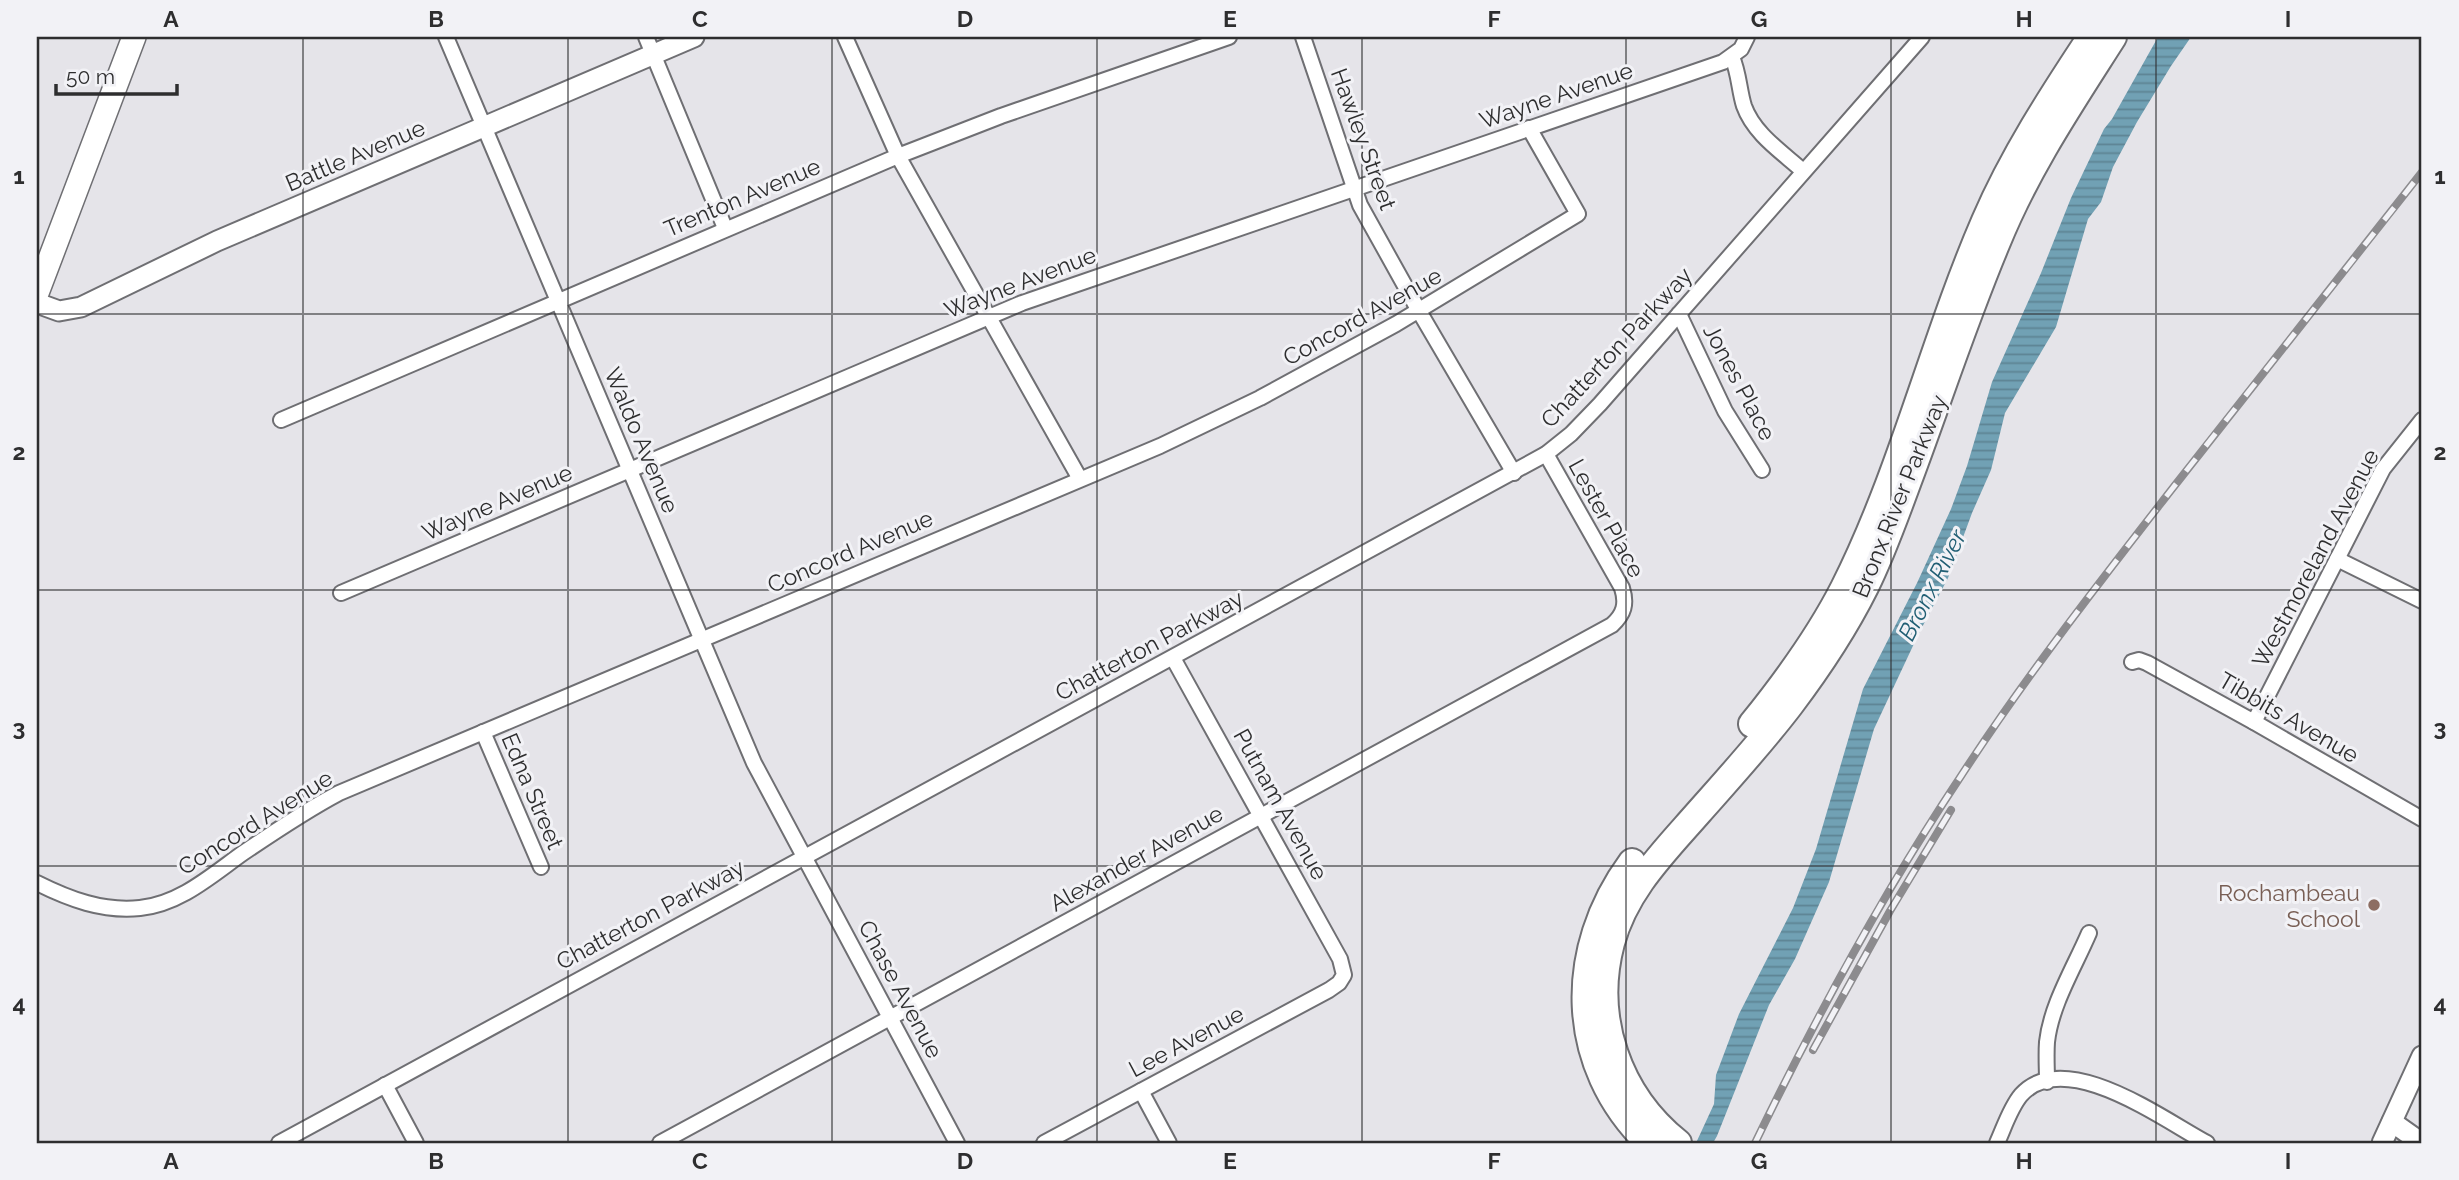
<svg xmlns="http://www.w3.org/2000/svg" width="2459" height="1180" font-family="Raleway,sans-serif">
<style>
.water{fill:url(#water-rules)}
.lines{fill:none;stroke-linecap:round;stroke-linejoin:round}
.street-casing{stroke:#6f6f73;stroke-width:18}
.secondary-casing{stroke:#6f6f73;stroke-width:23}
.primary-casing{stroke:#6f6f73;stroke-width:26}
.highway-casing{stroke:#6f6f73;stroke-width:30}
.street{stroke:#fff;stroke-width:14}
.secondary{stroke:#fff;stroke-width:19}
.primary{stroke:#fff;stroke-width:23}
.highway{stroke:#fff;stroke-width:26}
.rail-casing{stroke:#8c8b8e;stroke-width:8}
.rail{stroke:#f2f2f6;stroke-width:5;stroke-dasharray:16;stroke-linecap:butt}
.grid{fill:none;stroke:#2e2e2f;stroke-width:2;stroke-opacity:0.55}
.education-dot{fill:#8d6e63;stroke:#f2f2f6;stroke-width:2.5}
.labels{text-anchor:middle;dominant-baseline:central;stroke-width:6;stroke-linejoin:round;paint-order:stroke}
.street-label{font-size:23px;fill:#2e2e2f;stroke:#f2f2f6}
.education-label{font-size:23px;fill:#785e54;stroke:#f2f2f6;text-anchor:end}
.water-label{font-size:24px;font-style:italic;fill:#215f74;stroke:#f2f2f6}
.neatline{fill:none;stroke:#2e2e2f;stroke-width:2.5}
.grid-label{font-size:23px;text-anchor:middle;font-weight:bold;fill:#2e2e2f}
</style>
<defs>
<pattern id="water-rules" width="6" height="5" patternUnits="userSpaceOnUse" patternTransform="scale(1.75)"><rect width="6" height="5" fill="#71a1b4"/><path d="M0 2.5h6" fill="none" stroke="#5d8493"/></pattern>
</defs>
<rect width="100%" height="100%" fill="#e5e4e9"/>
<!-- water -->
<polygon class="water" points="2158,37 2191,37 2171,66 2137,122 2113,167 2101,202 2088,219 2056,327 2005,413 1991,470 1972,513 1948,578 1919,633 1874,729 1829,882 1795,959 1769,1005 1717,1136 1713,1143 1696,1143 1714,1104 1716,1075 1739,1014 1793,908 1816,849 1863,689 1917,583 1951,509 1967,466 1992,382 2041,273 2071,198 2104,129 2112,119"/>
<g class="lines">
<defs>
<g id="street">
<polyline points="446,37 754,763 957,1143"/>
<polyline points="646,37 725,228"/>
<polyline points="845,37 898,156 1080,479"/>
<polyline points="1303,37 1360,205 1419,311 1514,473"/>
<path d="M1732 57C1739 73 1739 90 1744 106 1754 134 1782 152 1803 171"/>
<polyline points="1679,314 1725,411 1762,470"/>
<polyline points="281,420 898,156 1001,116 1229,37"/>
<polyline points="2337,559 2422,601"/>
<polyline points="341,593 1022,303 1723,62 1741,49 1747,37"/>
<polyline points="2132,662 2139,660 2147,663 2254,722 2422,819"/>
<polyline points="2254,722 2383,469 2422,420"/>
<polyline points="483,732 541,867"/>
<path d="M37 883C69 899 103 912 140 908 180 904 212 875 243 853 274 832 305 811 339 793L1160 446 1260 398 1396 324 1578 214 1529 128"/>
<path d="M2047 1082C2047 1069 2046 1055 2047 1042 2051 1005 2074 968 2089 933"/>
<polyline points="385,1085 416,1143"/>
<polyline points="1141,1091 1169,1143"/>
<polyline points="279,1143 1546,454 1571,434 1600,404 1922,37"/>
<path d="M660 1143 1612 625C1624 614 1627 604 1622 588L1546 454"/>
<polyline points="1044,1143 1329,990 1339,983 1344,975 1340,959 1173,658"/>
<path d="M1997 1143C2004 1128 2010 1108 2021 1095 2065 1046 2165 1121 2207 1143"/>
</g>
<g id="secondary">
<polyline points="37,303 59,311 81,307 217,241 694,37"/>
<polyline points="2392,1122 2416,1139 2417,1143"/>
<polyline points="2382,1143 2422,1056"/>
</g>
<polyline id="primary" points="37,293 134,37"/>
<g id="highway">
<path d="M1752 724C1786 682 1819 637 1844 588 1903 471 1933 341 1985 221 2013 156 2052 96 2091 37"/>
<path d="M1632 862C1567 950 1568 1065 1649 1143"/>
<path d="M1678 1143C1618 1095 1591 1018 1611 943 1625 890 1664 852 1699 812 1730 777 1761 743 1790 705 1818 668 1844 629 1865 587 1882 553 1895 516 1908 481 1938 401 1964 320 1997 242 2027 168 2071 103 2113 37"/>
</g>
</defs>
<!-- street casing -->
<use href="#street" class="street-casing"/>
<!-- secondary casing -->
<use href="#secondary" class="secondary-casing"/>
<!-- primary casing -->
<use href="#primary" class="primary-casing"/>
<!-- highway casing -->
<use href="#highway" class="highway-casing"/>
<!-- street -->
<use href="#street" class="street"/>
<!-- secondary -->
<use href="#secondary" class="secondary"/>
<!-- primary -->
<use href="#primary" class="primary"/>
<!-- highway -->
<use href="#highway" class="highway"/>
<defs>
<g id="rail">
<polyline points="1813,1050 1890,911 1951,810"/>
<path d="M1755 1143C1816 1017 1883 893 1961 776 2026 676 2099 583 2172 489 2255 383 2339 278 2422 172"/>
</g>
</defs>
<!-- rail casing -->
<use href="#rail" class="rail-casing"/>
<!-- rail -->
<use href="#rail" class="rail"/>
</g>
<!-- grid -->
<path class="grid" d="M303 37V1143M568 37V1143M832 37V1143M1097 37V1143M1362 37V1143M1626 37V1143M1891 37V1143M2156 37V1143M37 314H2422M37 590H2422M37 866H2422"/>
<!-- markers -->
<circle class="education-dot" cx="2374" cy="905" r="7"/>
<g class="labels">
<!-- street labels -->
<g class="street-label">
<text transform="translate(1556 95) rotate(-19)">Wayne Avenue</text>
<text transform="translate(1364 139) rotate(70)">Hawley Street</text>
<text transform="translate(355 155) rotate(-23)">Battle Avenue</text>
<text transform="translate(742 197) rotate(-23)">Trenton Avenue</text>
<text transform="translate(1020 282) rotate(-21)">Wayne Avenue</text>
<text transform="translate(1362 316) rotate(-29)">Concord Avenue</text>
<text transform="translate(1616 347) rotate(-47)">Chatterton Parkway</text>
<text transform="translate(1740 382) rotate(62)">Jones Place</text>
<text transform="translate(642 440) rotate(67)">Waldo Avenue</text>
<text transform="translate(1899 496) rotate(-68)">Bronx River Parkway</text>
<text transform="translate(497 502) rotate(-23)">Wayne Avenue</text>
<text transform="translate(1607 518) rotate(61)">Lester Place</text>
<text transform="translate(850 551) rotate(-23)">Concord Avenue</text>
<text transform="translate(2315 558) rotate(-62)">Westmoreland Avenue</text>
<text transform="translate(1149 645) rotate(-28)">Chatterton Parkway</text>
<text transform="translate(2289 717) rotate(30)">Tibbits Avenue</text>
<text transform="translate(533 791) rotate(67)">Edna Street</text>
<text transform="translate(1281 804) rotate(61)">Putnam Avenue</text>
<text transform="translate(255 822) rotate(-32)">Concord Avenue</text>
<text transform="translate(1136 858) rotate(-29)">Alexander Avenue</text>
<text transform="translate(650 914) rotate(-28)">Chatterton Parkway</text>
<text transform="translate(901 989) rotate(62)">Chase Avenue</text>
<text transform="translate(1186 1041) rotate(-28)">Lee Avenue</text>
</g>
<!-- education labels -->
<g class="education-label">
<text x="2360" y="892">Rochambeau<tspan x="2360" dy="26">School</tspan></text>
</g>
<!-- water labels -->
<g class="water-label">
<text transform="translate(1932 585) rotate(-63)">Bronx River</text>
</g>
</g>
<!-- border -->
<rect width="2459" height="1180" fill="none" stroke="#f2f2f6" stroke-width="77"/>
<!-- scale -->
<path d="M56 84v10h121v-10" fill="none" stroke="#2e2e2f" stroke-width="3.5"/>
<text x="66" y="84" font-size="21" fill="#2e2e2f" stroke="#f2f2f6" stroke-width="5" paint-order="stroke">50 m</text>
<rect x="38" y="38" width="2382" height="1104" class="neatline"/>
<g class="grid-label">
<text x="171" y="27">A</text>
<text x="436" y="27">B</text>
<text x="700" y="27">C</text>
<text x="965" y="27">D</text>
<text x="1230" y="27">E</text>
<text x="1494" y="27">F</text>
<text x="1759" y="27">G</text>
<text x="2024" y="27">H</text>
<text x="2288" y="27">I</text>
<text x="19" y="184">1</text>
<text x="2440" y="184">1</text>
<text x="19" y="460">2</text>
<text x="2440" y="460">2</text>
<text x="19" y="736">3</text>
<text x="2440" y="736">3</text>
<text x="19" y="1012">4</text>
<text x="2440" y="1012">4</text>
<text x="171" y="1169">A</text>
<text x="436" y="1169">B</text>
<text x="700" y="1169">C</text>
<text x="965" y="1169">D</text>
<text x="1230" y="1169">E</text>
<text x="1494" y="1169">F</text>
<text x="1759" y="1169">G</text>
<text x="2024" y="1169">H</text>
<text x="2288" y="1169">I</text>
</g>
</svg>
